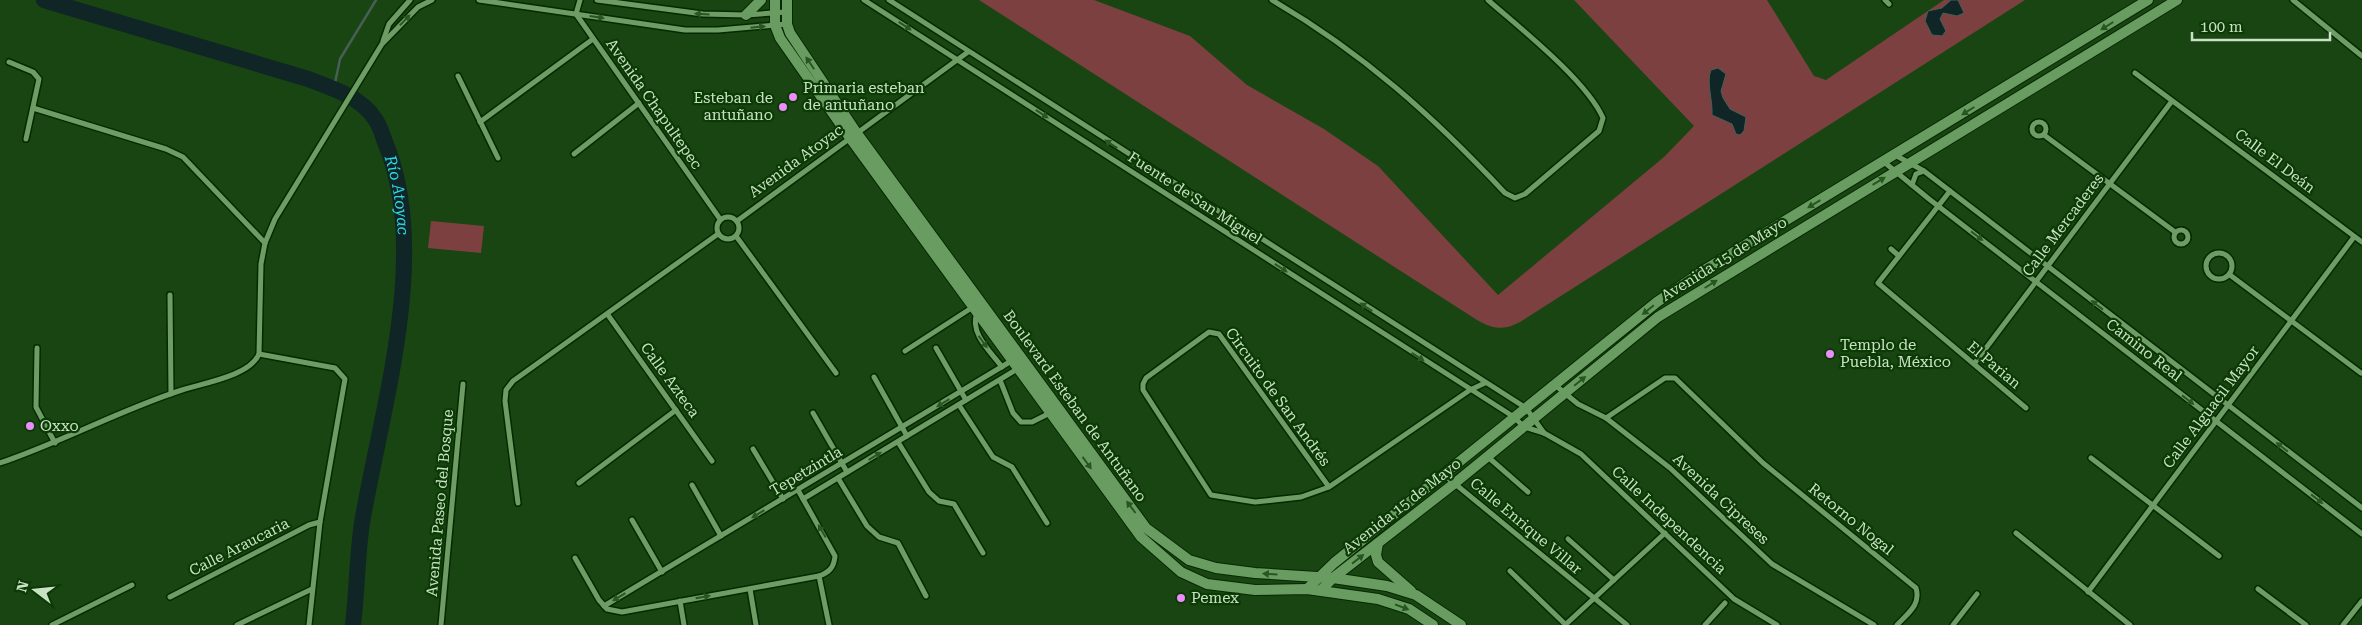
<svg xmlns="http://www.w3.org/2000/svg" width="2362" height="625" font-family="'Roboto Serif',serif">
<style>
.green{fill:#7d4040}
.water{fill:#102526;stroke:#485e56}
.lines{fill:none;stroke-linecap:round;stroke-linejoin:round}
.stream{stroke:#485e56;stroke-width:2.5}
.river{stroke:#102526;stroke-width:16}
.minor-casing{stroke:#062902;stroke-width:8}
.secondary-casing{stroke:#062902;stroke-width:12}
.minor{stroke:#6d9c65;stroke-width:5}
.secondary{stroke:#699c60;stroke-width:10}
.oneway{fill:#285721}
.oneway2{fill:#275720}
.poi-dot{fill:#eb8dfc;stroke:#0b3a04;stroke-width:2}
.labels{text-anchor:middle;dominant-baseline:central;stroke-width:4.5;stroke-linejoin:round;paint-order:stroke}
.poi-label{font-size:15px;fill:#c9e2c5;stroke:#0b3a04;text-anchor:start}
.street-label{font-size:15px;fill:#c9e2c5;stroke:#0b3a04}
.water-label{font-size:16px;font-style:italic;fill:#29dae5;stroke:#0b3a04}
</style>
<rect width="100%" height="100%" fill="#184511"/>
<!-- green -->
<g class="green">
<path d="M979 0H1094L1190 36 1247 85 1324 129 1378 166 1498 295 1664 157 1694 126 1574 0H1767L1814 76 1826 80 1944 0H2025L1520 322C1503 331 1493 329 1477 320Z"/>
<polygon points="431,221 484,226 481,253 428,248"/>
</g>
<!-- water -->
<g class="water">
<polygon points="1951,0 1958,0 1964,13 1957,16 1943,13 1940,19 1946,31 1942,36 1932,35 1925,21 1928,11 1942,8"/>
<path d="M1718 68 1726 74 1721 91 1723 98 1730 109 1746 117 1744 131 1740 135 1736 134 1732 124 1712 115C1713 101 1706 82 1711 70Z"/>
</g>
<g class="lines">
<!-- stream -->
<polyline class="stream" points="334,88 340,59 376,0"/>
<!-- river -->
<path class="river" id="s1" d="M44 0 308 79C332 88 361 97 375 119 381 127 383 138 387 147 430 258 381 410 362 523 357 557 357 591 353 625"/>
<defs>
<g id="minor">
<polyline points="479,0 685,30 718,30 787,24"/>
<polyline points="580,0 576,14 720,219"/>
<polyline points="597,0 703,14 746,15 786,12"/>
<polyline points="864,0 1514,417 1524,427 1544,433 1581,454 1734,599 1777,625"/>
<polyline points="889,0 1526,408 1544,433"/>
<path d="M1272 0C1363 53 1433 116 1505 193L1515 198 1525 194 1599 131 1603 118C1586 80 1521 29 1488 0"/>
<polyline points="1885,0 1889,4"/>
<polyline points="2293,0 2362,56"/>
<polyline points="383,41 389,24 410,0"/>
<polyline points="9,62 33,72 39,79 26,139"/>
<polyline points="2135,73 2362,242"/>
<polyline points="458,76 498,158"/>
<polyline points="33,108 166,149 183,157 265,243"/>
<circle cx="2039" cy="129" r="7"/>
<polyline points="480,122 593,39"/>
<polyline points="2044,135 2175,232"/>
<polyline points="574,154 639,103"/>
<polyline points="1895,155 1924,171 2362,508"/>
<polyline points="1884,162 1929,199 2362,534"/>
<polyline points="1912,185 1916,174 1924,171"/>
<polyline points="1950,191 1878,283 2026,408"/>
<circle cx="728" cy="228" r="11"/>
<polyline points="737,221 968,52"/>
<circle cx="2181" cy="237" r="7"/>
<polyline points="736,236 836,373"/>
<polyline points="1891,249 1899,256"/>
<circle cx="2219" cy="266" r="13"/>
<polyline points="2230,275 2361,373"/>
<polyline points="170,295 171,394"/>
<path d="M977 313C969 333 991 352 1002 367"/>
<polyline points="608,315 712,461"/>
<polyline points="37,348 36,407 55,443"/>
<polyline points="936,348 966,400"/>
<polyline points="905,351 973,307"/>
<polyline points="259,354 335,368 345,379 320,522 309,625"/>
<polyline points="1974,364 2172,101"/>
<polyline points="874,377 907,436"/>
<polyline points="1000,380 1013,413 1021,422 1032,422 1050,413"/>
<polyline points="1555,385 1578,404 1606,418 1670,468 1772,564 1874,625"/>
<polyline points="959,405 993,457 1012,467 1047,523"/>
<polyline points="813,413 847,472"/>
<path d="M1606 418 1665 378H1675L1763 463 1916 588C1921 605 1908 613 1897 625"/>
<polyline points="898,442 929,492 939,501 954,504 983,553"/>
<polyline points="753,449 783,499"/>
<polyline points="1488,457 1528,492"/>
<polyline points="2091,458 2219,556"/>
<path d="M0 463C62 442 120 410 182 390 203 383 250 376 259 354L261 264 265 243 275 219 382 44 418 7 432 0"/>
<polyline points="1443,474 1627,625"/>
<polyline points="838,478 867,526 879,537 898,543 926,596"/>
<polyline points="579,483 676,410"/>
<polyline points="692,485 721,536"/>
<polyline points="1329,487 1219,334 1209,332 1146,378 1143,384 1143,390 1211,495 1255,502 1301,497 1329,487 1470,390 1485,383"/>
<polyline points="803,499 1019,368"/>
<polyline points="518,503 505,401 506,390 513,381 718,234"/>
<polyline points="632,520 662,572"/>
<polyline points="2016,533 2130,625"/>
<polyline points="1568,539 1614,580"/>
<path d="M575 558 599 600 607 609 622 612 819 576C830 572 834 567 835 556L798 490"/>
<polyline points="1510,571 1565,624"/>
<polyline points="819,576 829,625"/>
<polyline points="750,589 756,625"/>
<polyline points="2258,589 2306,625"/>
<polyline points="2088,592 2354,237"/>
<polyline points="170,597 309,525 320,522"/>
<polyline points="680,601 684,625"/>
<polyline points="604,606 1013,360"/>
<polyline points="52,625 132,585"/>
<polyline points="237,625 312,589"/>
<polyline points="441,625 463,384"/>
<polyline points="1565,625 1665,533"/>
<polyline points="1705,625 1725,603"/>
<polyline points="1953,625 1977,594"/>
<polyline points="2343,625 2362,601"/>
</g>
<g id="secondary">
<polyline points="775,0 775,25 780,38 850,138 1141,537 1181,572 1207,584 1255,590 1307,589 1378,599 1409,609 1433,625"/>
<polyline points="787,0 787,24 790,33 856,132 1146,528 1189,560 1216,568 1255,573 1333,578 1387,586 1416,595 1461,625"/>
<polyline points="746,15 761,0"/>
<polyline points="1378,543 1376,555 1378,562 1411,591"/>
<polyline points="1307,589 1334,563 1657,302 1706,269 2148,0"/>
<polyline points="1321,590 1333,578 1455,483 1658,317 2177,0"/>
</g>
</defs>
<!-- minor casing -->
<use href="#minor" class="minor-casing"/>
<!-- secondary casing -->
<use href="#secondary" class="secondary-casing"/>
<!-- minor -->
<use href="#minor" class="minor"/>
<!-- secondary -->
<use href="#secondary" class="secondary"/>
</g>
<!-- one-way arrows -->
<defs><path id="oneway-solid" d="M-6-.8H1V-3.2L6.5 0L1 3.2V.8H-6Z" transform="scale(1.25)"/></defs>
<g class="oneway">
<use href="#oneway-solid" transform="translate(702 14) rotate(-176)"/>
<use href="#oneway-solid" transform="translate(597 17) rotate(8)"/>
<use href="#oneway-solid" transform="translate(405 20) rotate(-46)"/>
<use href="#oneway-solid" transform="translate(905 26) rotate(33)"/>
<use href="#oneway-solid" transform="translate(758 27) rotate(-6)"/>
<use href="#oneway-solid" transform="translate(1042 114) rotate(33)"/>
<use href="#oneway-solid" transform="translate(1111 144) rotate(-147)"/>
<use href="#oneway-solid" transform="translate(1977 236) rotate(38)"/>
<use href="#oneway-solid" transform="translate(1281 268) rotate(33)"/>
<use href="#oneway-solid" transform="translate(2097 305) rotate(-142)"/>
<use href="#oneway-solid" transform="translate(1366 307) rotate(-147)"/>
<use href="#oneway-solid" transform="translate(983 342) rotate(54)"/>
<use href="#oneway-solid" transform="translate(1418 357) rotate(33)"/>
<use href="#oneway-solid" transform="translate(2188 400) rotate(38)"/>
<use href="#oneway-solid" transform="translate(943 403) rotate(149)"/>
<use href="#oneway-solid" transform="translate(2282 447) rotate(-142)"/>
<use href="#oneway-solid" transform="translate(875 456) rotate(-31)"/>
<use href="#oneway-solid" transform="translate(2317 499) rotate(38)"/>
<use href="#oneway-solid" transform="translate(758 514) rotate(149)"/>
<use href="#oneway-solid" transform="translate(822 531) rotate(-120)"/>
<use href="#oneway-solid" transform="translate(619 597) rotate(149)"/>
<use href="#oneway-solid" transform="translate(703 597) rotate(-10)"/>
</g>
<g class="oneway2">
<use href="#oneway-solid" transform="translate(2107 26) rotate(148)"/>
<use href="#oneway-solid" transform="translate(810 63) rotate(-124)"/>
<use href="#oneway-solid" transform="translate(1968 111) rotate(148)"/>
<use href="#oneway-solid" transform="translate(1879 181) rotate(-31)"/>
<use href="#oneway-solid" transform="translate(1814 204) rotate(149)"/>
<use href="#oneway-solid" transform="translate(1711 284) rotate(-32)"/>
<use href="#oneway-solid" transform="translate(1648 310) rotate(141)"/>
<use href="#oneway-solid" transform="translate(1580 381) rotate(-39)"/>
<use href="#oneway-solid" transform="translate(1087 463) rotate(54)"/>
<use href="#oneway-solid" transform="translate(1131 507) rotate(-127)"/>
<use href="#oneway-solid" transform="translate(1358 559) rotate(-38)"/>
<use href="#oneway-solid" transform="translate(1270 574) rotate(-176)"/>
<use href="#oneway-solid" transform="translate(1402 607) rotate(21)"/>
</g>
<!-- markers -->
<g class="poi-dot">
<circle cx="793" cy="97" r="5"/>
<circle cx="783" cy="107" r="5"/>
<circle cx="1830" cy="354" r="5"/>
<circle cx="30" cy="426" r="5"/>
<circle cx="1181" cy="598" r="5"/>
</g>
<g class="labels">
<!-- poi labels -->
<g class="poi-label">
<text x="803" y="88">Primaria esteban<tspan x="803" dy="17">de antuñano</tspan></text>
<text x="773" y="98" text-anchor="end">Esteban de<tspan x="773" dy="17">antuñano</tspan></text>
<text x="1840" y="345">Templo de<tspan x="1840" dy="17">Puebla, México</tspan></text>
<text x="40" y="426">Oxxo</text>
<text x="1191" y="598">Pemex</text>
</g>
<!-- street labels -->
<g class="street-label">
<text transform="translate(654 104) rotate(55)">Avenida Chapultepec</text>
<text transform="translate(796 161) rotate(-36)">Avenida Atoyac</text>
<text transform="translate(2275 161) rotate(37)">Calle El Deán</text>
<text transform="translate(1195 198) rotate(33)">Fuente de San Miguel</text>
<text transform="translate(2063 225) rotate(-53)">Calle Mercaderes</text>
<text transform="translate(1724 259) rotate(-32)">Avenida 15 de Mayo</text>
<text transform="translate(2144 350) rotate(38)">Camino Real</text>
<text transform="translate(1994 365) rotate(40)">El Parian</text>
<text transform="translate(670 380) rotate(54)">Calle Azteca</text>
<text transform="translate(1278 397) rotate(54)">Circuito de San Andrés</text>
<text transform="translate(1075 406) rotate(54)">Boulevard Esteban de Antuñano</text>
<text transform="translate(2211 407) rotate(-53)">Calle Alguacil Mayor</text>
<text transform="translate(806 471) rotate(-31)">Tepetzintla</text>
<text transform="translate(1721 499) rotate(43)">Avenida Cipreses</text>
<text transform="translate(440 503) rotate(-85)">Avenida Paseo del Bosque</text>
<text transform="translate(1402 506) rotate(-38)">Avenida 15 de Mayo</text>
<text transform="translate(1851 519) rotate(39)">Retorno Nogal</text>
<text transform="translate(1669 520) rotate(43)">Calle Independencia</text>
<text transform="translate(1526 526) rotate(40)">Calle Enrique Villar</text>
<text transform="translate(239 547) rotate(-27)">Calle Araucaria</text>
</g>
<!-- water labels -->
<g class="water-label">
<text stroke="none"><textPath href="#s1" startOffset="435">Río Atoyac</textPath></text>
</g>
</g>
<!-- north arrow -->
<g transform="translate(35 590) rotate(286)" stroke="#0b3a04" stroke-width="4" paint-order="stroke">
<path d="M0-4L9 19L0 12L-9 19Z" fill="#c9e2c5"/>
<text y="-8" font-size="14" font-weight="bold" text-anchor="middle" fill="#c9e2c5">N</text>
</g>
<!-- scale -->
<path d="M2192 32v8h138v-8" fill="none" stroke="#c9e2c5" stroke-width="2.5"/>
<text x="2200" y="32" font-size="15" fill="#c9e2c5" stroke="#0b3a04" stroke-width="4" paint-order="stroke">100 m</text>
</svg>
